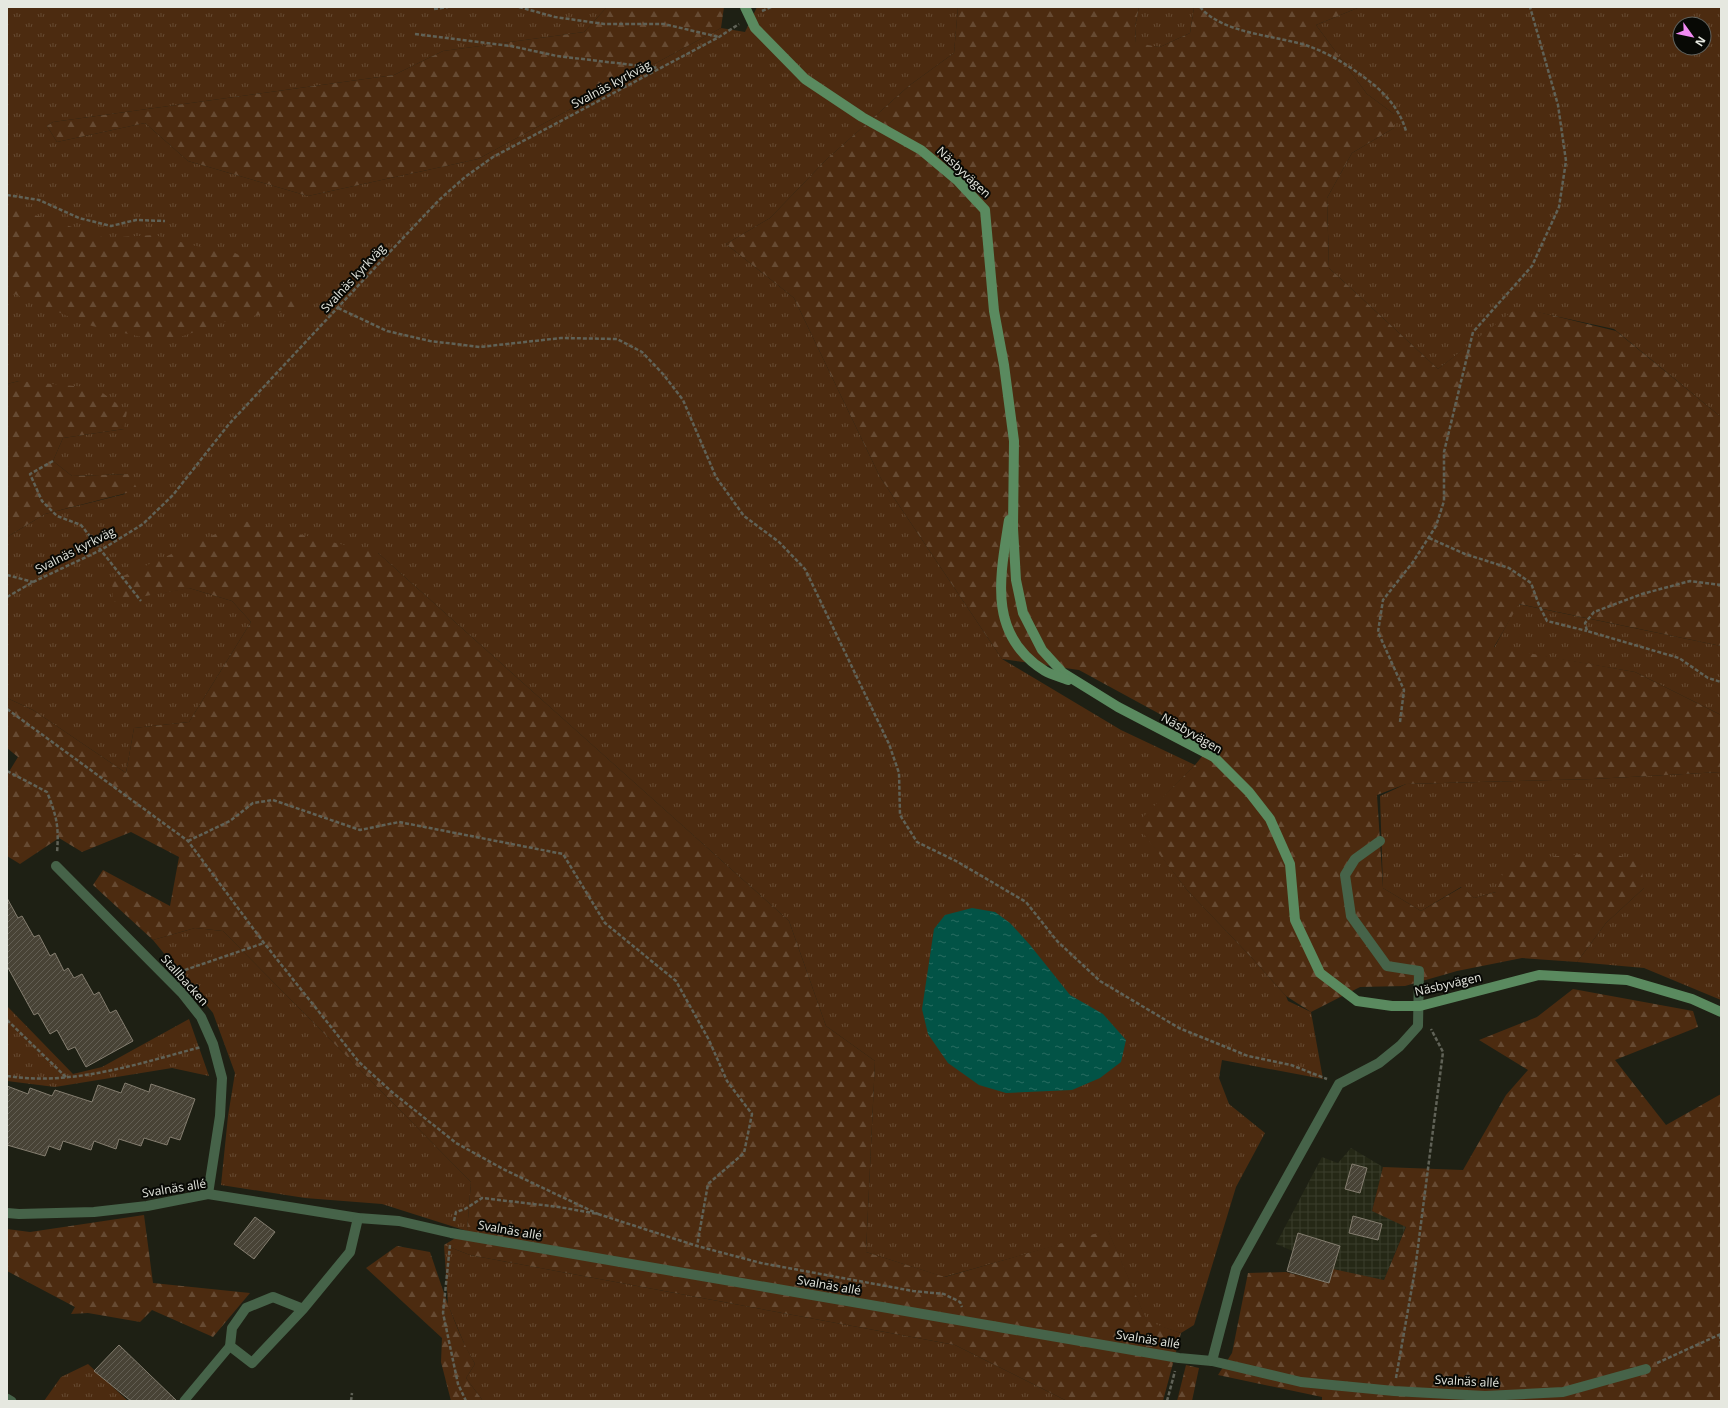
<svg xmlns="http://www.w3.org/2000/svg" width="1728" height="1408" font-family="'Open Sans',sans-serif">
<style>
.industrial{fill:url(#industrial-grid)}
.grass{fill:url(#grass-tufts);fill-rule:evenodd}
.forest{fill:url(#forest-firs)}
.water{fill:url(#water-ripples)}
.building{fill:url(#building-hatch);stroke:#857e70}
.lines{fill:none;stroke-linecap:round;stroke-linejoin:round}
.path{stroke:#606257;stroke-width:2.5;stroke-dasharray:4 2;stroke-linecap:butt}
.lane{stroke:#466349;stroke-width:9}
.street{stroke:#466349;stroke-width:10}
.secondary{stroke:#5a8a5f;stroke-width:10}
.labels{text-anchor:middle;dominant-baseline:central;stroke-width:4;stroke-linejoin:round;paint-order:stroke}
.street-label{font-size:12px;fill:#e6e8e0;stroke:#080905}
</style>
<defs>
<pattern id="industrial-grid" width="8" height="8" patternUnits="userSpaceOnUse"><rect width="8" height="8" fill="#252816"/><path d="M0 4h8M4 0v8" fill="none" stroke="#3a3d2c"/></pattern>
<pattern id="grass-tufts" width="24" height="20" patternUnits="userSpaceOnUse"><rect width="24" height="20" fill="#4c2b10"/><path d="M3 7l-1-3M5 7V3M7 7l1-3M15 17l-1-3M17 17v-4M19 17l1-3" fill="none" stroke="#664a32"/></pattern>
<pattern id="forest-firs" width="22" height="20" patternUnits="userSpaceOnUse"><rect width="22" height="20" fill="#4c2b10"/><path d="M5 1l3.5 6h-7zM16 11l3.5 6h-7z" fill="#664a32"/></pattern>
<pattern id="water-ripples" width="26" height="14" patternUnits="userSpaceOnUse"><rect width="26" height="14" fill="#025346"/><path d="M2 4q2-2 4 0t4 0M15 11q2-2 4 0t4 0" fill="none" stroke="#276c60"/></pattern>
<pattern id="building-hatch" width="6" height="6" patternUnits="userSpaceOnUse"><rect width="6" height="6" fill="#484336"/><path d="M-1 1l2-2M0 6l6-6M5 7l2-2" fill="none" stroke="#625e53"/></pattern>
</defs>
<rect width="100%" height="100%" fill="#1e2014"/>
<!-- industrial -->
<polygon class="industrial" points="1351,1148 1383,1167 1372,1211 1406,1226 1384,1280 1334,1270 1329,1283 1287,1271 1293,1251 1276,1244 1322,1157 1338,1163"/>
<!-- grass -->
<g class="grass">
<polygon points="7,7 607,7 584,32 443,51 394,75 53,122 47,126 57,142 145,123 188,161 308,196 478,159 721,28 745,32 757,7 958,7 954,53 910,85 827,159 770,218 726,244 794,298 880,477 1002,659 1121,730 1195,765 1137,824 1187,890 1251,957 1286,996 1288,1001 1311,1012 1323,1079 1222,1060 1219,1078 1229,1104 1265,1133 1236,1187 1194,1325 1181,1333 1147,1322 1108,1231 944,1277 866,1252 875,1061 826,1026 789,921 378,553 113,602 189,588 232,601 251,622 189,722 134,728 126,773 33,710 7,698 7,537 45,514 125,494 129,474 72,476 53,461 63,438 124,429 19,381 7,384"/>
<polygon points="1139,7 1194,7 1190,33 1160,47 1136,44 1135,27"/>
<path d="M1360 7H1721V417L1614 329 1518 308 1438 369 1329 268 1327 198 1352 153 1394 128V114L1367 94 1316 25ZM1680 24H1704V48H1680Z"/>
<polygon points="1518,604 1721,646 1721,715 1635,672 1494,648"/>
<polygon points="1721,772 1721,1000 1644,968 1577,962 1606,923 1644,888 1496,892 1474,898 1461,887 1421,911 1383,888 1380,796 1406,784 1593,779"/>
<polygon points="195,928 223,931 471,1182 467,1231 382,1204 305,1198 221,1185 228,1116 235,1073 213,1013 153,940"/>
<polygon points="7,1006 73,1074 102,1067 189,1019 209,1076 172,1068 55,1087 7,1081"/>
<polygon points="444,1245 470,1255 955,1345 1067,1401 483,1401 466,1378 475,1364 466,1348 448,1305"/>
<polygon points="88,1364 128,1401 44,1401 61,1377"/>
</g>
<!-- forest -->
<g class="forest">
<polygon points="607,7 724,7 721,28 478,159 308,196 188,161 145,123 57,142 47,126 53,122 394,75 443,51 584,32"/>
<polygon points="958,7 1139,7 1135,27 1136,43 1160,47 1190,33 1194,7 1360,7 1316,25 1367,94 1394,114 1394,128 1352,153 1327,198 1329,268 1438,369 1518,307 1616,331 1721,417 1721,646 1519,604 1494,647 1635,672 1721,715 1721,772 1593,779 1406,784 1377,795 1383,888 1421,911 1462,887 1474,898 1496,892 1508,860 1609,852 1641,863 1644,888 1606,923 1577,962 1522,958 1457,971 1405,986 1360,987 1311,1012 1286,996 1251,957 1187,890 1136,824 1195,765 1213,743 1079,670 1002,659 880,477 794,298 726,244 770,218 827,159 910,85 954,53"/>
<polygon points="7,208 42,217 105,238 154,235 196,246 235,253 270,271 301,309 233,319 165,342 92,326 7,291"/>
<polygon points="19,381 96,388 127,411 124,429 63,438 53,461 72,476 129,474 138,490 45,514 7,537 7,384"/>
<polygon points="244,521 378,553 789,921 826,1026 875,1061 866,1252 945,1277 1108,1230 1147,1321 1181,1333 1163,1401 1067,1401 955,1345 470,1255 444,1245 467,1231 471,1182 223,931 195,928 153,940 93,885 103,870 170,906 179,857 131,832 82,852 59,838 20,864 7,856 7,775 18,757 7,748 7,698 33,710 126,773 134,728 189,722 251,622 232,601 189,588 113,602 112,581"/>
<polygon points="1573,989 1693,1011 1698,1027 1615,1060 1666,1125 1721,1094 1721,1401 1322,1401 1322,1397 1218,1375 1232,1353 1248,1273 1286,1272 1329,1283 1333,1269 1384,1280 1406,1227 1372,1211 1383,1167 1463,1170 1506,1095 1528,1070 1479,1040 1537,1017"/>
<polygon points="144,1215 153,1283 250,1293 213,1337 152,1310 140,1322 88,1313 71,1314 75,1307 7,1271 7,1229 30,1232"/>
<path d="M397 1246 430 1252C443 1290 455 1329 475 1364L466 1378 483 1401H451L441 1362 442 1338 366 1268Z"/>
<polygon points="1186,1365 1199,1368 1192,1401 1177,1401"/>
</g>
<!-- water -->
<polygon class="water" points="972,908 995,912 1010,923 1030,945 1070,995 1103,1014 1126,1040 1121,1062 1100,1078 1072,1090 1006,1093 979,1085 948,1063 928,1034 922,1009 934,929 945,915"/>
<!-- building -->
<g class="building">
<polygon points="7,898 18,918 22,916 34,937 39,935 50,956 55,953 64,971 68,968 74,978 82,974 94,995 99,992 110,1013 116,1010 133,1041 86,1067 75,1047 68,1050 57,1030 50,1034 38,1013 34,1015 7,966"/>
<polygon points="125,1083 149,1092 151,1084 195,1099 180,1140 170,1137 167,1145 144,1138 141,1146 119,1139 116,1149 94,1141 91,1150 63,1141 60,1150 49,1146 45,1156 7,1145 7,1086 28,1094 30,1088 52,1096 55,1090 92,1102 98,1085 121,1093"/>
<polygon points="1352,1164 1367,1168 1360,1193 1345,1189"/>
<polygon points="1353,1216 1382,1224 1378,1240 1349,1233"/>
<polygon points="255,1217 275,1232 254,1259 234,1244"/>
<polygon points="1298,1233 1340,1246 1329,1283 1287,1271"/>
<polygon points="119,1345 177,1401 131,1401 94,1371"/>
</g>
<g class="lines">
<!-- path -->
<g class="path">
<polyline points="519,7 555,17 604,24 664,24 719,37"/>
<path d="M1200 7C1224 35 1278 35 1311 47 1332 55 1351 67 1369 81 1386 94 1400 110 1406 131"/>
<polyline points="434,9 448,7"/>
<polyline points="762,11 771,7"/>
<polyline points="415,34 511,46 557,56 658,68"/>
<polyline points="7,195 39,200 79,218 111,226 136,220 165,221"/>
<polyline points="338,308 387,331 430,341 480,347 561,338 617,339 642,352 663,374 683,400 716,477 744,516 779,542 805,569 889,744 899,773 900,815 917,842 956,861 1026,902 1057,941 1100,981 1179,1028 1248,1056 1291,1065 1327,1079"/>
<polyline points="53,461 30,474 42,501 57,516 81,525 141,601"/>
<polyline points="1429,538 1465,554 1509,568 1531,583 1539,605 1547,621 1587,631"/>
<polyline points="7,575 33,582"/>
<polyline points="1721,585 1690,581 1642,594 1594,612 1585,623 1587,631 1679,658 1708,678 1721,682"/>
<polyline points="7,597 33,582 101,550 143,524 173,495 229,424 385,257 439,200 465,177 493,157 719,37 739,24"/>
<polyline points="7,709 188,841 264,943 359,1062 392,1092 456,1143 505,1170 598,1214"/>
<polyline points="1400,722 1404,690 1378,632 1383,600 1413,562 1436,526 1444,501 1444,452 1473,332 1532,266 1559,207 1566,161 1558,105 1530,7"/>
<path d="M7 771 47 792C57 817 59 827 57 853"/>
<polyline points="188,841 230,821 253,803 273,800 360,830 399,822 563,854 605,923 676,981 709,1040 727,1081 752,1114 744,1153 708,1184 697,1246"/>
<polyline points="179,972 264,943"/>
<polyline points="7,1020 67,1078"/>
<path d="M7 1076C72 1086 138 1064 201 1047"/>
<polyline points="454,1221 456,1212 465,1209 482,1198 559,1207 598,1214 697,1246 761,1263 913,1291 944,1294 960,1302 962,1307"/>
<polyline points="450,1245 443,1313 458,1384 466,1401"/>
<polyline points="1720,1335 1721,1344"/>
<polyline points="1657,1363 1721,1334"/>
<polyline points="1396,1378 1415,1270 1443,1052 1431,1029"/>
<polyline points="351,1401 352,1393"/>
<polyline points="1167,1401 1175,1371"/>
</g>
<!-- lane -->
<g class="lane">
<polyline points="7,1398 12,1401"/>
<polyline points="184,1401 230,1346"/>
</g>
<!-- street -->
<g class="street">
<polyline points="56,866 182,993 201,1017 213,1044 222,1078 220,1116 208,1194"/>
<polyline points="7,1213 19,1214 94,1212 147,1206 208,1194 358,1218 399,1221 451,1233 1179,1358 1212,1361 1301,1382 1394,1391 1485,1396 1563,1392 1646,1369"/>
<polyline points="303,1309 273,1297 246,1308 232,1328 230,1346 252,1363 303,1309 350,1252 358,1218"/>
<polyline points="1212,1361 1236,1269 1339,1084 1379,1063 1400,1046 1418,1026 1419,971 1387,966 1351,916 1345,875 1355,859 1380,841"/>
</g>
<!-- secondary -->
<g class="secondary">
<polyline points="745,7 755,28 805,79 862,117 921,150 958,181 985,210 994,311 1004,365 1014,441 1013,528 1016,580 1023,613 1042,650 1063,673 1118,707 1214,757 1249,792 1270,819 1290,864 1295,920 1320,973 1357,1001 1392,1006 1420,1006 1539,975 1627,980 1692,999 1721,1012"/>
<path d="M1009 520C1000 577 987 635 1045 671 1052 675 1061 677 1068 680"/>
</g>
</g>
<g class="labels">
<!-- street labels -->
<g class="street-label">
<text transform="translate(611 84) rotate(-28)">Svalnäs kyrkväg</text>
<text transform="translate(964 172) rotate(43)">Näsbyvägen</text>
<text transform="translate(353 278) rotate(-47)">Svalnäs kyrkväg</text>
<text transform="translate(75 550) rotate(-27)">Svalnäs kyrkväg</text>
<text transform="translate(1192 733) rotate(30)">Näsbyvägen</text>
<text transform="translate(185 980) rotate(48)">Stallbacken</text>
<text transform="translate(1448 984) rotate(-13)">Näsbyvägen</text>
<text transform="translate(174 1188) rotate(-9)">Svalnäs allé</text>
<text transform="translate(510 1230) rotate(10)">Svalnäs allé</text>
<text transform="translate(829 1285) rotate(10)">Svalnäs allé</text>
<text transform="translate(1148 1339) rotate(9)">Svalnäs allé</text>
<text transform="translate(1467 1381) rotate(3)">Svalnäs allé</text>
</g>
</g>
<!-- border -->
<rect width="1728" height="1408" fill="none" stroke="#e6e8e0" stroke-width="16"/>
<!-- north arrow -->
<g transform="translate(1692 36) rotate(123)"><circle r="19" fill="#080905" stroke="#61625d"/>
<path d="M0-3L7 15L0 10L-7 15Z" fill="#f28af3"/>
<text y="-6" font-size="11" font-weight="bold" text-anchor="middle" fill="#e6e8e0">N</text>
</g>
</svg>
